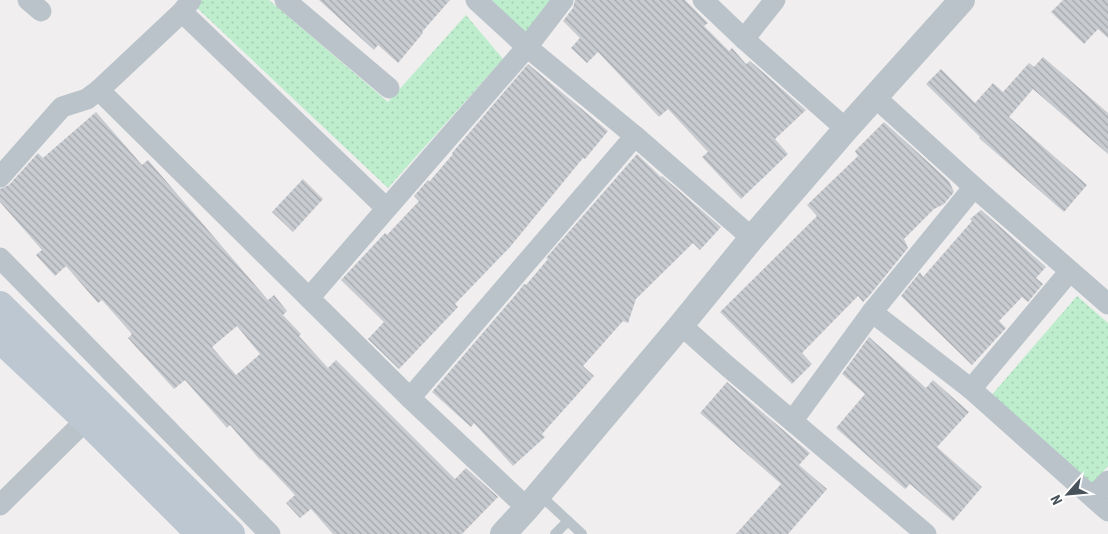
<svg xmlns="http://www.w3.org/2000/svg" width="1108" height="534" font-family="'Roboto Condensed',sans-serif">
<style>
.grass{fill:url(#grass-dots)}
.building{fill:url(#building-back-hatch);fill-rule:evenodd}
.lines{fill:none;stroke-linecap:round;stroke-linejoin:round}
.service{stroke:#bac3ca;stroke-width:10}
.minor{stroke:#bac3ca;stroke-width:21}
.tertiary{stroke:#bac3ca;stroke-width:26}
.secondary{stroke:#bcc7d1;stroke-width:28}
</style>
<defs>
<pattern id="grass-dots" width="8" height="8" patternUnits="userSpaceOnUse" patternTransform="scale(1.25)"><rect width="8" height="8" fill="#bdedcd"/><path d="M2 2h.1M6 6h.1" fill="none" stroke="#a4cdb2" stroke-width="1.8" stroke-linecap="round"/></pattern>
<pattern id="building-back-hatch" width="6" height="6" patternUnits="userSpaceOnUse" patternTransform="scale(1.25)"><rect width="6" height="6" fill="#c8cbd0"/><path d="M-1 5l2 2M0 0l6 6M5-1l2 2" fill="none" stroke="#a4a7ac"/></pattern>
</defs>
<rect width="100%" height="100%" fill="#f0eeee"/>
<!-- grass -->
<g class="grass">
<polygon points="199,0 269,0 388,102 466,15 503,59 388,188 195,6"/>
<polygon points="478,0 553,0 517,44"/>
<polygon points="1077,296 1108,323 1108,466 1084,493 983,405"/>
</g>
<!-- building -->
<g class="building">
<polygon points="319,0 450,0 422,32 423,33 398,63 378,45 374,50"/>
<polygon points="575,0 685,0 708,23 704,26 729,51 732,48 746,64 750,61 806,110 775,139 788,154 741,199 702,157 708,152 668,109 659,117 598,52 587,63 571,48 580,38 563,21 573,8"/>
<polygon points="1063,0 1108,0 1108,38 1098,29 1084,44 1051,12"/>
<polygon points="1043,57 1108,113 1108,154 1033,89 1009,117 1087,185 1064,212 979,138 980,137 926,84 941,69 975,103 993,83 1003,92 1029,63 1034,67"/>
<polygon points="528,64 608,131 585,159 583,158 510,247 455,304 458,307 399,369 368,339 384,322 341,280 385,233 387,235 419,201 414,196 428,180 429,182 453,154 452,153"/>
<path d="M96 112 142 165 148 160 268 300 274 295 287 311 283 315 301 334 299 336 328 368 336 360 455 479 466 468 498 497 462 534H333L311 509 300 518 286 503 295 495 261 459 260 460 230 425 227 428 185 380 174 389 128 338 132 334 102 300 98 303 66 266 55 276 36 255 42 250 0 202V189L9 185 38 153 43 158ZM237 326 260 354 236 375 212 347Z"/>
<polygon points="884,122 949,181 954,192 944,204 934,209 904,239 908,248 869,296 863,302 858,296 802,353 812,364 792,384 720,312 817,216 807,205 858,156 855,151"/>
<polygon points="637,154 661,177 662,176 721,227 700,250 693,243 636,299 628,323 623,321 583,366 594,376 542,434 545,437 513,466 474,423 471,427 432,392 518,292 524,284 526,285 548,259 546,258"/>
<polygon points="303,179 323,199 293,232 272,212"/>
<polygon points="981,210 1046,267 1036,278 1043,284 1028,302 1022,297 999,321 1006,328 972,365 901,296 920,272 923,277 972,221 970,219"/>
<polygon points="869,337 926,388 933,380 969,412 937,447 982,487 953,521 910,484 905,489 836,428 865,394 842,374"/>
<polygon points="727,382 810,453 799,465 827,489 788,534 736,534 781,484 700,413"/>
</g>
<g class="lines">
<!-- service -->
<g class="service">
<polyline points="539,494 582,534"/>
<polyline points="555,534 568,521"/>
</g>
<!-- minor -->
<g class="minor">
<polyline points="28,0 41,11"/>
<polyline points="285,0 389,88"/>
<polyline points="476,0 527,47 635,136 752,238"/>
<polyline points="703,0 744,39 846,129"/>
<polyline points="182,12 386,208"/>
<polyline points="744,39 775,0"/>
<polyline points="99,90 410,398 527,508"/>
<polyline points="875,97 974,187 1108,304"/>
<polyline points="0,177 62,107 87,99 99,90 182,12 191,0"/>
<polyline points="0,258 270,534"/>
<polyline points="309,298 527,47 563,0"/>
<polyline points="872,312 971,389 1108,511"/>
<polyline points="681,325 726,365 926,534"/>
<polyline points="971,389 1070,271"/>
<polyline points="410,398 635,136"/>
<polyline points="793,420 872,312 974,187"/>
<polyline points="1093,497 1108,481"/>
<polyline points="0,505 86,420"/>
</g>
<!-- tertiary -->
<polyline class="tertiary" points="503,534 527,508 681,325 752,238 846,129 962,0"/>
<!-- secondary -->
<g class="secondary">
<polyline points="0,305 231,534"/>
<polyline points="0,339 86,420 200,534"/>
</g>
</g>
<!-- north arrow -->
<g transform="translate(1068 494) rotate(243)" stroke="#ffffff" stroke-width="4" paint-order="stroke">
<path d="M0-4L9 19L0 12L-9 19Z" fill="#47525a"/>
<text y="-8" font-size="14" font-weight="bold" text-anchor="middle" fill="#47525a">N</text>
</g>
</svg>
